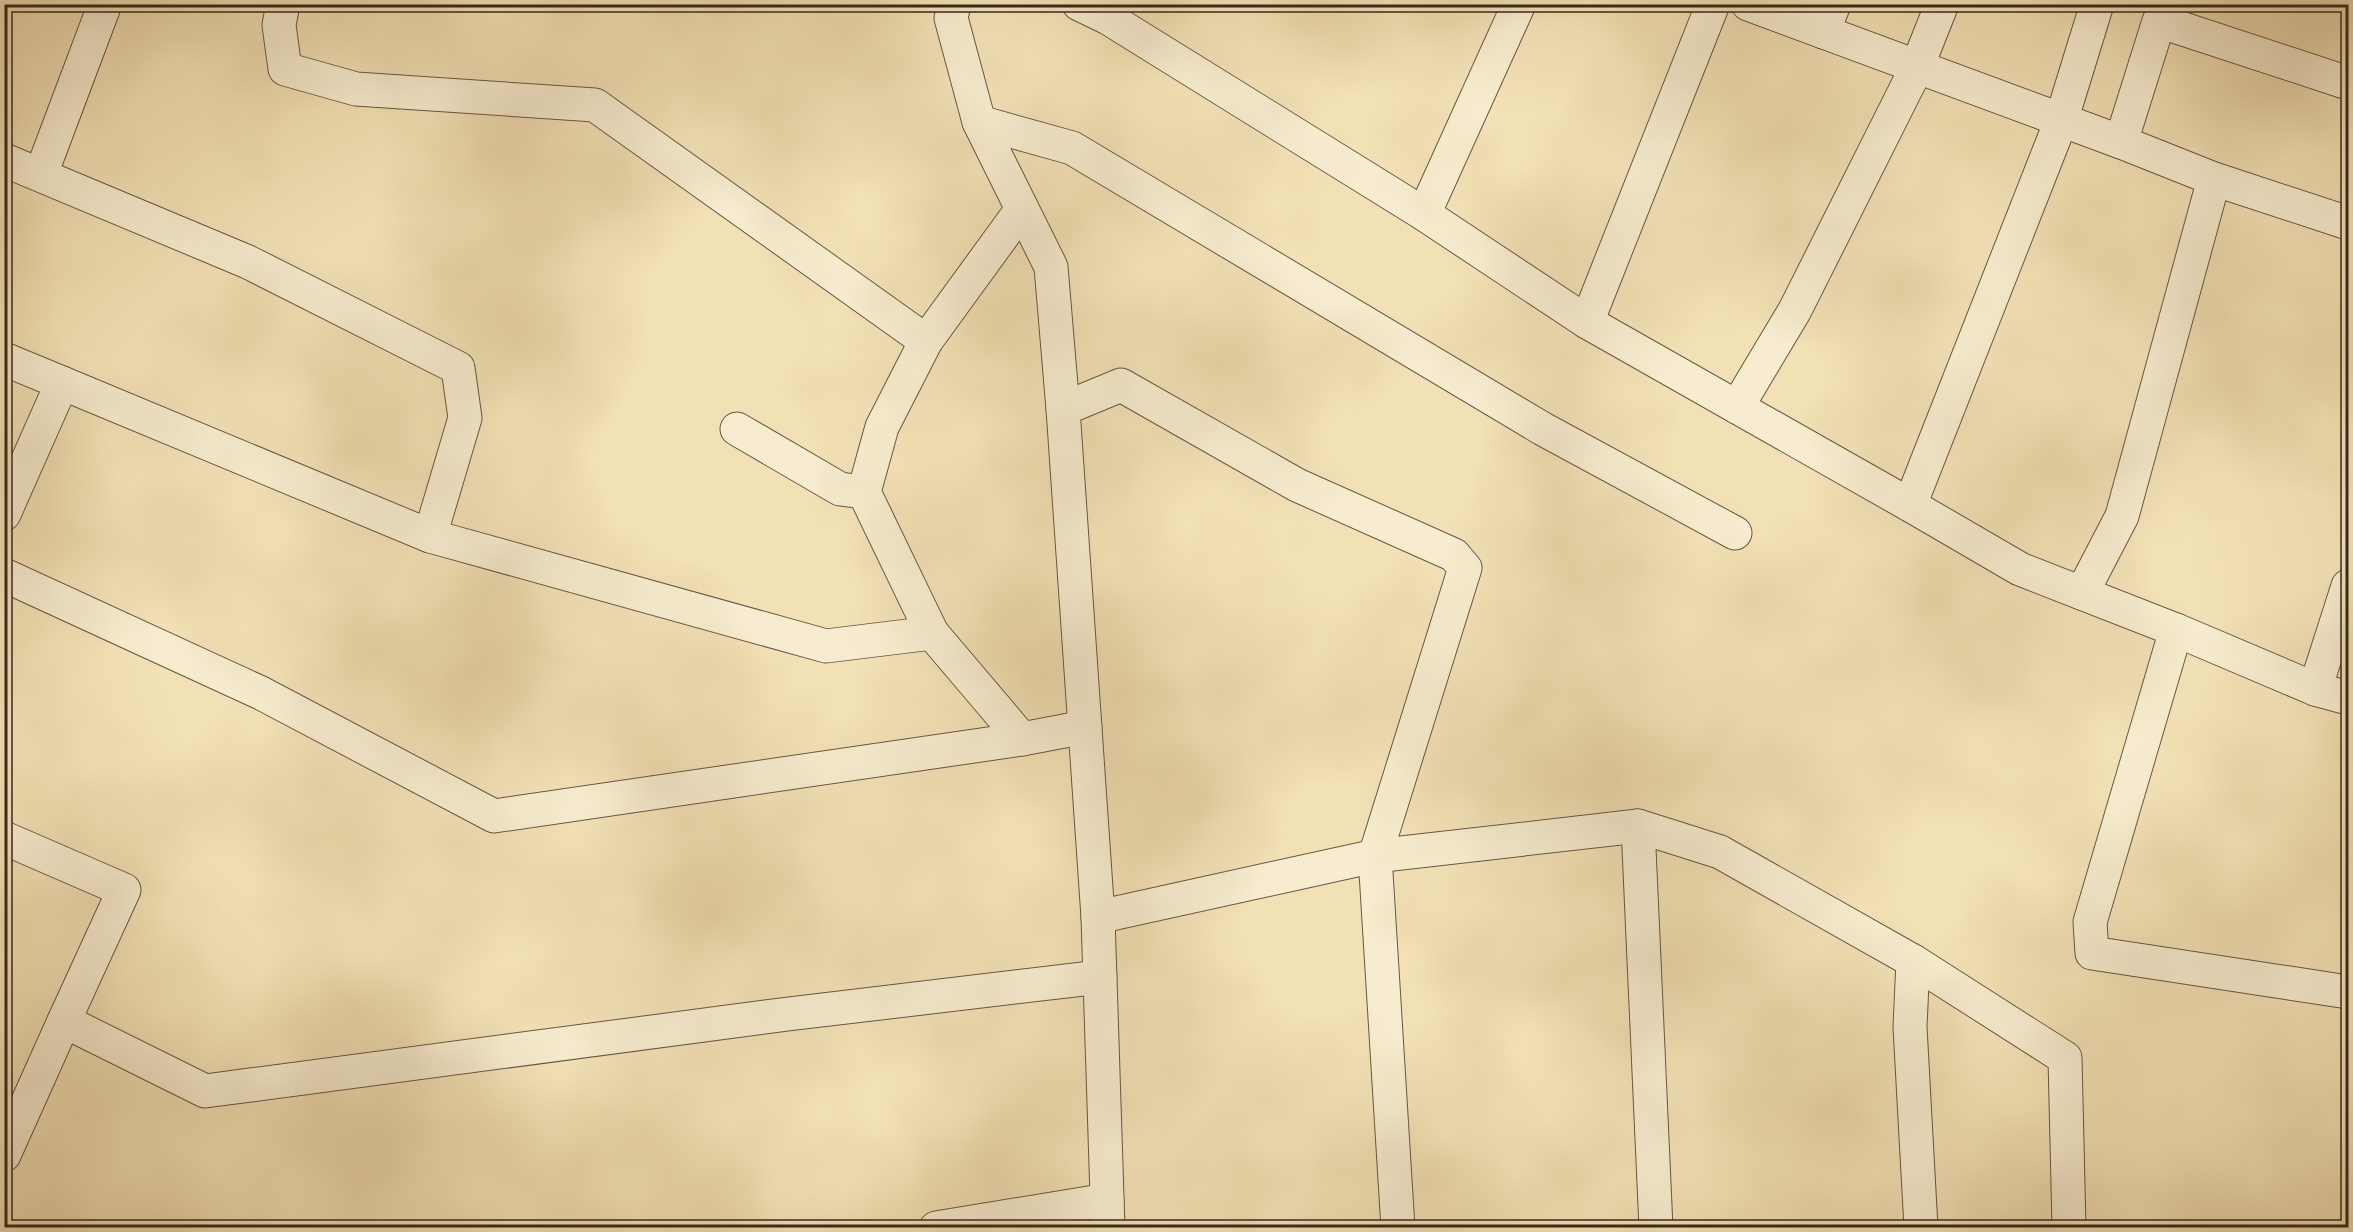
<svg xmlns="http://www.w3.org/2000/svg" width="2353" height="1232" font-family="'Gentium Book Plus',serif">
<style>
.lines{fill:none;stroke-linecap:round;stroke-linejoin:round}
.minor-casing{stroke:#665744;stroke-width:35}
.minor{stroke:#f7eccf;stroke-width:33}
</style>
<rect width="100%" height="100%" fill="#f2e1b5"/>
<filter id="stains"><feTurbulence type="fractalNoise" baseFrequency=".00333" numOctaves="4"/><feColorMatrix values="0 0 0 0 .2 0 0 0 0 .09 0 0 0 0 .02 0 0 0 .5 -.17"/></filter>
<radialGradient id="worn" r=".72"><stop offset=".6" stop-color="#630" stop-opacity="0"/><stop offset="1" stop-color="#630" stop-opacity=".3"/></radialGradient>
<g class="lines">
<defs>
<g id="minor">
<polyline points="283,4 279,25 285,69 356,89 595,105 926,341"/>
<polyline points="954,4 951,18 979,122 1051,267 1063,409 1098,917 1108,1228"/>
<polyline points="1079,4 1108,18 1424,214 1587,322 1910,505 2020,569 2176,630 2315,689"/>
<polyline points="1748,4 2121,142 2214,179 2348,223"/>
<polyline points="1823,32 1834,4"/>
<polyline points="979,122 1072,148 1543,429 1735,533"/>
<polyline points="2121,142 2159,21 2348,83"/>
<polyline points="4,160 248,262 458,368 465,418 430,536"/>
<polyline points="41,174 105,4"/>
<polyline points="1424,214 1519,4"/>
<polyline points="1587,322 1713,4"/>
<polyline points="4,359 62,383"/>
<polyline points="1737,407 1795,310 1917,67 1942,4"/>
<polyline points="1063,409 1121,385 1297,485 1454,555 1465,568 1375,856 1398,1228"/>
<polyline points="737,429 840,489 864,492"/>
<polyline points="1910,505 2061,121 2097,4"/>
<polyline points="4,514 62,383 430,536 826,646 932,633 1022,739 1085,727"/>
<polyline points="4,575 261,693 494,816 1022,739"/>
<polyline points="2348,586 2315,689 2348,698"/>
<polyline points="2082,593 2122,516 2214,179"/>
<polyline points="2176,630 2090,922 2092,953 2348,992"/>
<polyline points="932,633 864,492 882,427 926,341 1022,209"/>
<polyline points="1638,826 1720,852 1913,961 2065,1058 2069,1228"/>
<polyline points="4,838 124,890 64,1021"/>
<polyline points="1098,917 1375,856 1638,826 1656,1228"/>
<polyline points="1913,961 1910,1027 1921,1228"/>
<polyline points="4,1155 64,1021 205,1091 788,1014 1100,977"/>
<polyline points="936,1228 1107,1200"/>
</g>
</defs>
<!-- minor casing -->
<use href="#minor" class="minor-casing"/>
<!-- minor -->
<use href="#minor" class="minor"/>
</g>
<!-- margin -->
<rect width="2353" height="1232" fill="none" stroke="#f2e1b5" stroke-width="24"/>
<rect x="6" y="6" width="2341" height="1220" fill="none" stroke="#37291f" stroke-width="3"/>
<rect x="12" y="12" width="2329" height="1208" fill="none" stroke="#37291f" stroke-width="1.5"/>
<rect width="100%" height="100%" filter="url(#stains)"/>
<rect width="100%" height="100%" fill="url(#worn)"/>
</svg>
